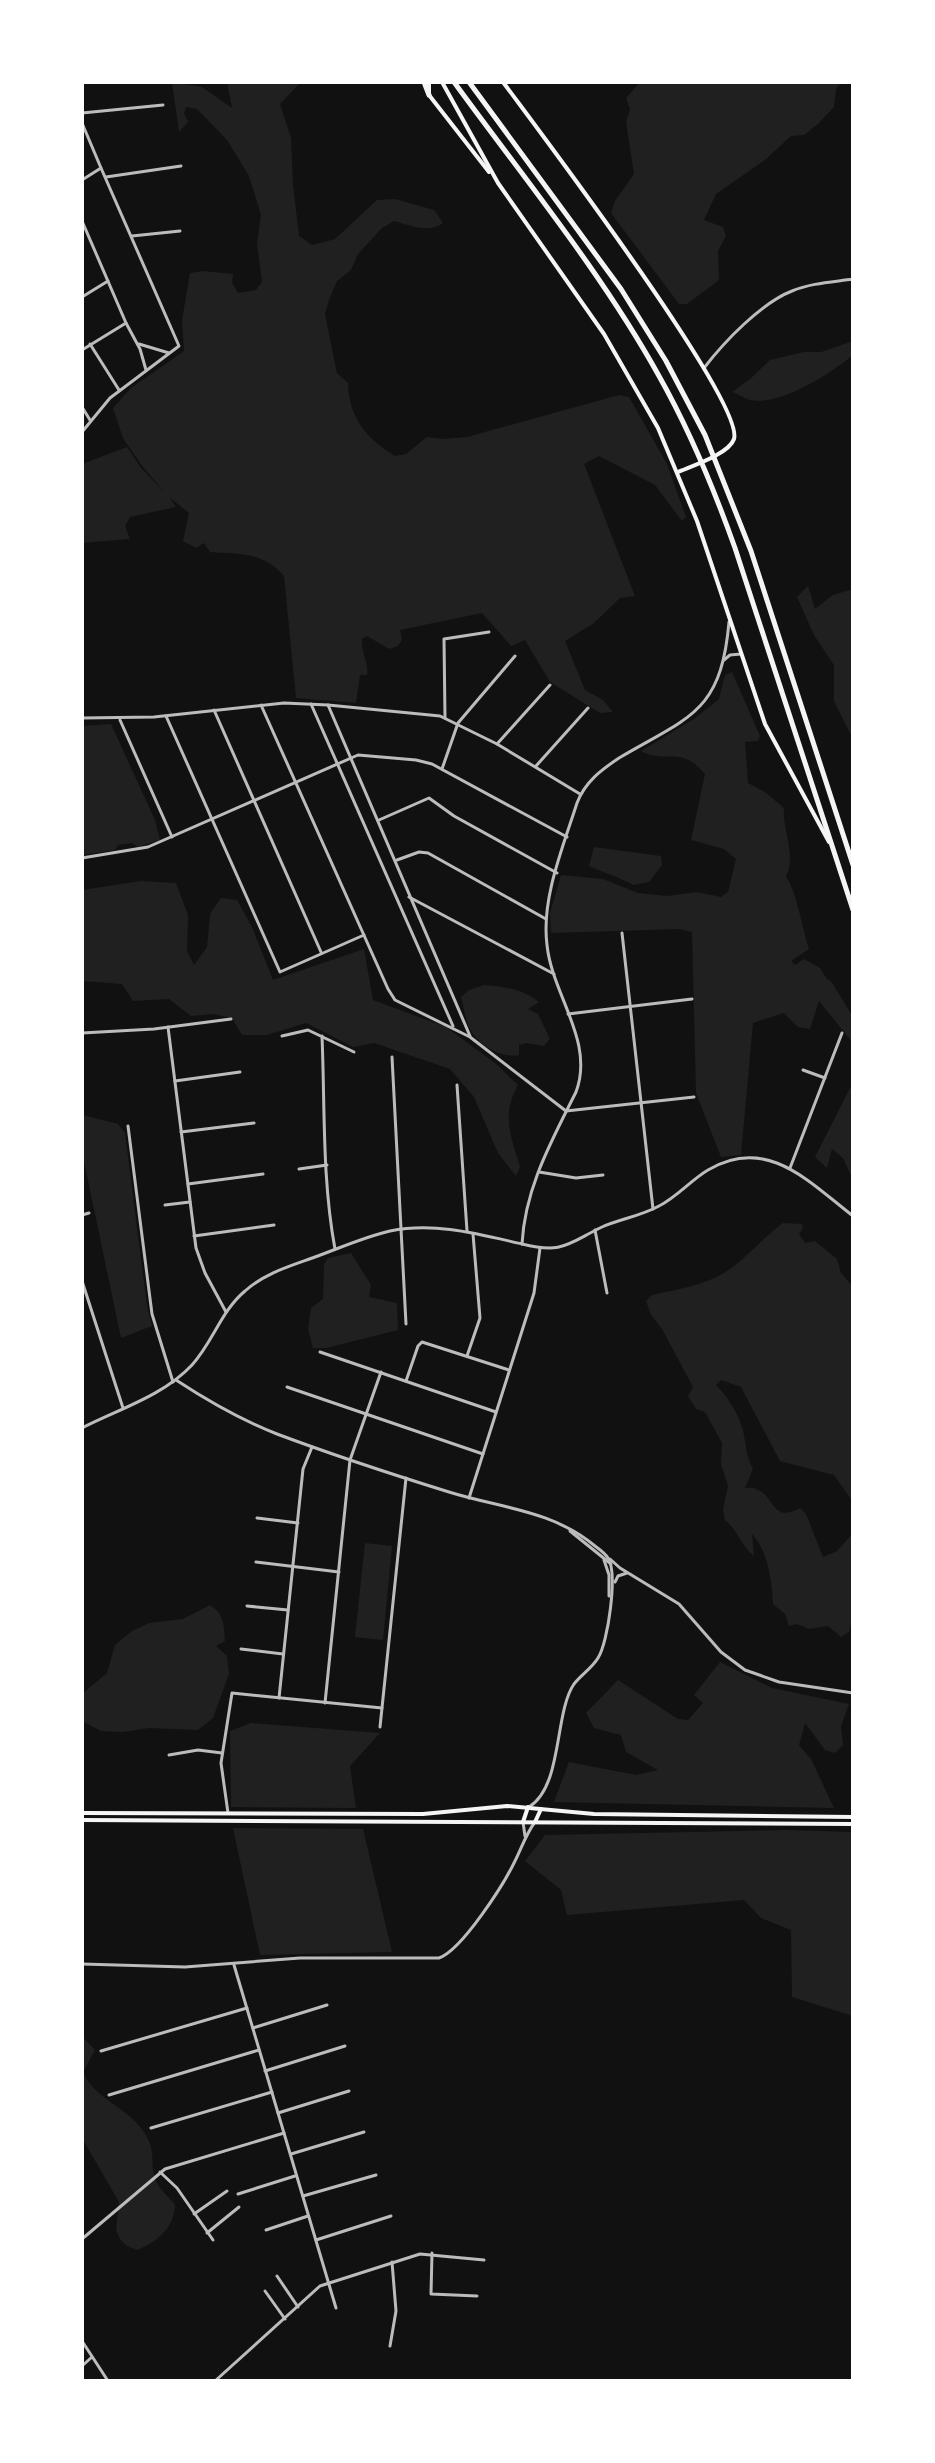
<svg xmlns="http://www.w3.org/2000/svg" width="935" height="2463" font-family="'Roboto Serif',serif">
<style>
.green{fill:#202020}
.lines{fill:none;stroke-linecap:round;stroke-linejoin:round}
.minor{stroke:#bcbcbc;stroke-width:3}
.tertiary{stroke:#bcbcbc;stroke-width:3}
.secondary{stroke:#f5f5f5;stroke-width:4}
.primary{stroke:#f5f5f5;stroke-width:4}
.motorway{stroke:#f5f5f5;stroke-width:5}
</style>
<rect width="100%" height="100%" fill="#111"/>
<!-- green -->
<g class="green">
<path d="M172 82 202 87 232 108 227 82H301L280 104 291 138 293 185 299 236 312 245 335 239 377 200 395 199 434 210 443 223C428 234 410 225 394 221L382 228 358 254 351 270 337 281 329 300 325 314 337 373 348 383C349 418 366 438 395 456L406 454 427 437 442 439 467 437 619 395 629 397 667 464 686 517 682 521 655 485 599 456 584 464 635 596 620 598 594 623 565 641 585 690 603 700 613 712 600 713 550 682 525 640 511 646 482 613 400 630 402 640 398 646 389 649 367 636 362 639C361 653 369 661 367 675H360L356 703 296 698 284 576C264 552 239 554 210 552L204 543 196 548 183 541 189 513 169 497 176 507 130 517 125 526 130 539 82 543V464L127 447 141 468 165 493 142 466 123 438 113 408 131 388 184 351 182 320 190 273 203 271 233 274 232 283 238 293 256 290 262 282 257 244 261 215 249 176 227 140 197 109 186 107 184 113 188 122 179 132Z"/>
<polygon points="640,82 842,82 836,89 834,107 818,124 804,135 791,136 765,160 716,194 704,220 723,227 726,236 718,251 719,280 687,304 679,304 611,213 615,201 634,174 626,122 630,109 626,98"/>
<path d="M853 341V355C830 374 781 406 750 400 744 398 738 394 732 392L750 379 770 360 804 352H821Z"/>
<polygon points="808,586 815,609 833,595 853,589 853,739 834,701 834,665 814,635 797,597"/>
<path d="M732 672 760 736 758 741 745 742 748 783 765 792 784 808C782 831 797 855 786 876 797 893 802 927 809 949L791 961 795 965 804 959 820 968 827 979 831 981 853 1017V1043L819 1001 810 1029 798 1027 784 1013 753 1023 741 1155 721 1157 696 1093 692 932 680 929 551 933 550 913 561 875 603 879 638 893 667 896 697 892 721 897 728 892 736 859 724 849 691 840 705 774C680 744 666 765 641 751L694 719 719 699 725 675Z"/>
<polygon points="111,724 155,820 160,840 138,847 132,843 118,845 115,850 82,855 82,726"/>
<path d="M594 847 661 856 662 865 649 882 633 885C626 880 600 871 589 866Z"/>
<path d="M141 881 176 883 188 915 187 951 194 965 207 947 210 914 221 898 237 900 252 927 273 980 364 949 373 1000 446 1027 495 1063 518 1085C501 1116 511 1136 520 1167L516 1176 498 1153 474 1097 450 1069 374 1043 353 1047 306 1023 267 1035H242L232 1018 213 1014 191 1016 169 999 133 1001 122 984 82 981V890Z"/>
<path d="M484 985C503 986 525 990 539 1002L528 1009 538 1014 550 1039 544 1046 526 1043 519 1045V1055C502 1059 478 1045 470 1029 465 1019 464 1007 461 997L469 990Z"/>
<polygon points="853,1082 853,1180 843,1158 832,1149 827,1168 815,1157"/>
<polygon points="82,1115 118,1124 125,1133 147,1306 152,1326 121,1338 82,1152"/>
<path d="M783 1223 802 1224 803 1228 799 1234 805 1243 815 1241 837 1259 841 1273 853 1287V1502L834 1475 780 1461 741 1387 721 1380 716 1385C728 1397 738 1413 743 1430 746 1444 746 1456 753 1469L745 1488C776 1484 767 1527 800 1508L806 1514 823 1557 837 1551 853 1533V1615L849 1632 841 1637 828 1626 809 1629 797 1624 789 1626 785 1614 773 1604C772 1581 768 1551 752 1534L754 1556C741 1546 738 1530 725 1520L723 1509 728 1486 721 1464 722 1443 705 1412 696 1409 688 1396 693 1387 662 1329 651 1315 646 1301 652 1295C678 1289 708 1285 730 1269 749 1255 764 1237 783 1223Z"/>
<polygon points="351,1253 371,1285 369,1297 397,1303 398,1330 326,1348 313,1348 308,1328 311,1308 323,1299 324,1264 328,1258"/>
<polygon points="365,1543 392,1546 383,1640 355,1637"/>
<path d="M210 1605C224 1614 224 1625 225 1641L216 1646 227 1656 229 1674 213 1718 198 1730 149 1728 123 1732 101 1731 84 1722 82 1694 107 1673 115 1645 132 1631 149 1623 183 1619Z"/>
<polygon points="720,1662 772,1688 849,1704 841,1726 843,1745 835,1753 825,1750 805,1723 799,1745 811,1759 834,1808 554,1802 569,1762 636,1775 658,1770 626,1752 621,1735 594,1728 586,1713 618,1680 678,1719 688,1720 703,1703 694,1695"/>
<polygon points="251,1723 380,1733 350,1766 356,1808 231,1807 230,1731"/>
<polygon points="233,1828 363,1829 392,1952 260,1955"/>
<polygon points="787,1830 853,1832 853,2016 792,1997 791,1930 761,1918 744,1900 567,1915 561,1890 525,1861 545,1835"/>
<path d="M82 2036 95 2050 83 2072C93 2097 124 2106 141 2128 159 2152 148 2161 156 2181 160 2190 169 2197 175 2205 174 2228 157 2242 137 2250L127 2246 120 2239 116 2230 119 2202 82 2138Z"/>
</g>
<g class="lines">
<!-- minor -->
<g class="minor">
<polyline points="82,113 163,105"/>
<polyline points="106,177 181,166"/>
<polyline points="82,221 126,323 140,349 146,370"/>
<polyline points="132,236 180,231"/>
<polyline points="82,297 108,281"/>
<polyline points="90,344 119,390"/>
<polyline points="139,344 169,353"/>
<polyline points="82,350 126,323"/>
<polyline points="82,407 90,420"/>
<polyline points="82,432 110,398 179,346 101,168"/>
<polyline points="311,704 453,1026"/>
<polyline points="261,705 388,989 395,1000 470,1037 566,1111 694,1097"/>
<polyline points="328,705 470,1036"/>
<polyline points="214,710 321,952"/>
<polyline points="166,716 280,972 364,935"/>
<polyline points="82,718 154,717 284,703 328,705 440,716 497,744 580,794"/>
<polyline points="445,718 444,639 489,632"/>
<polyline points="120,720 172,837"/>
<polyline points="497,744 550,685"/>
<polyline points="536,766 588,708"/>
<polyline points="442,769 458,723 515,656"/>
<polyline points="379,820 429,798 454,816 557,873"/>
<polyline points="397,860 419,852 428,853 546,919"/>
<polyline points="409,897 554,974"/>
<polyline points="622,933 653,1209"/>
<polyline points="568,1014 692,999"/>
<polyline points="168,1027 196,1248 205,1273 226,1312"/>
<polyline points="82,1033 154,1029 231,1019"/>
<polyline points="282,1036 308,1030 354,1052"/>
<path d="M322 1036C325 1107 322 1180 335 1249"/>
<polyline points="392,1057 406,1324"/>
<polyline points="803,1070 825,1078"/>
<polyline points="175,1081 240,1072"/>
<polyline points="457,1085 467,1231"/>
<polyline points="128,1126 152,1314 173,1382"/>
<polyline points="181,1132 254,1123"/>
<polyline points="790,1168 842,1033"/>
<polyline points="299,1169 327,1165"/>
<polyline points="539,1172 576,1178 603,1175"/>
<polyline points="188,1184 263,1174"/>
<polyline points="165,1205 190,1202"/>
<polyline points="82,1215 89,1213"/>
<polyline points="595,1230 607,1293"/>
<polyline points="194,1236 274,1225"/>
<path d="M522 1244C563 1254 567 1244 602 1227 620 1219 641 1216 659 1206 677 1197 691 1180 708 1170 767 1135 809 1182 853 1216"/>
<polyline points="82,1281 123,1408"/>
<polyline points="320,1352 496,1412"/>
<polyline points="467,1356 480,1318 473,1234"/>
<path d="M176 1380C208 1401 241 1420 277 1434 333 1455 391 1474 449 1492 500 1508 552 1510 595 1546 599 1549 605 1553 608 1558 618 1573 608 1643 598 1658 592 1668 581 1675 574 1684 554 1713 563 1786 529 1807"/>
<polyline points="406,1381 418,1346 422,1342 509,1370"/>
<polyline points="287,1387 483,1454"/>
<polyline points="469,1498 534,1293 540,1248"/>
<polyline points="257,1518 298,1523"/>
<polyline points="570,1531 611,1564"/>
<polyline points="610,1559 620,1568 679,1604 721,1652 745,1670 779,1682 853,1693"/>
<polyline points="604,1560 609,1575 609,1596"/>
<polyline points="256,1562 339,1572"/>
<polyline points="615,1582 618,1576 627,1573"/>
<polyline points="247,1606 288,1610"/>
<polyline points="241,1649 283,1654"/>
<polyline points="279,1698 303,1469 312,1447"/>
<polyline points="325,1703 350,1460 381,1372"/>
<polyline points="380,1727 406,1478"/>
<polyline points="169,1755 198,1750 222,1753"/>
<polyline points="228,1813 221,1763 232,1693 382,1708"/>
<polyline points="523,1822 525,1836"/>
<path d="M82 1964 185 1967 300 1958H439C462 1950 504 1884 515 1861 522 1847 526 1834 535 1822"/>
<polyline points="234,1965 336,2308"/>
<polyline points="253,2028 327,2005"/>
<polyline points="101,2051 247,2008"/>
<polyline points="265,2071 345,2046"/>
<polyline points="109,2095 259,2050"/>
<polyline points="278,2113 349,2091"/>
<polyline points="151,2128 272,2092"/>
<polyline points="291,2154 364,2132"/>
<polyline points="160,2172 177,2188 213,2240"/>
<polyline points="238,2194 295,2176"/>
<polyline points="303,2196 376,2175"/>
<polyline points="194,2214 227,2191"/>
<polyline points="266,2230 308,2216"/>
<polyline points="207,2233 239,2207"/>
<polyline points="82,2239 165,2169 284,2133"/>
<polyline points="316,2240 391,2216"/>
<polyline points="432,2253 431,2294 477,2296"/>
<polyline points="277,2276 298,2307"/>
<polyline points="265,2291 285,2319"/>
<polyline points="82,2341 108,2381"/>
<polyline points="390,2346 396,2311 392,2262"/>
<polyline points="82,2366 92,2357"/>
<polyline points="215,2381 320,2286 420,2254 484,2260"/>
</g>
<!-- tertiary -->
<g class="tertiary">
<polyline points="82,123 101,168 82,180"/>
<path d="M704 368C724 342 761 303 792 291 811 283 833 282 853 279"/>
<polyline points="724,660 730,655 741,654"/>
<polyline points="82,858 148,847 358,755 416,760 432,764 567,837"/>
<path d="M82 1428C119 1409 163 1396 192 1365 213 1342 221 1311 245 1291 265 1273 290 1266 315 1257 340 1248 364 1237 390 1231 435 1222 478 1234 522 1244 525 1188 551 1142 576 1092 595 1041 552 995 547 945 541 899 563 847 577 803 585 782 601 770 619 758 690 716 721 713 729 622"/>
</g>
<!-- secondary -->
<g class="secondary">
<polyline points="429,82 429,95 489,172"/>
<polyline points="442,82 498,183 604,334 658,428 697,521 765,724 829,842"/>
<path d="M503 82C536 127 745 402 734 439 729 454 692 466 678 472"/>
</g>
<!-- primary -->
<g class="primary">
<polyline points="82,1813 423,1814 507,1806 594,1814 853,1817"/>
<polyline points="82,1820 853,1824"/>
<polyline points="523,1822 528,1807"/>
<polyline points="535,1822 541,1809"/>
</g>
<!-- motorway -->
<g class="motorway">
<polyline points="424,82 429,95"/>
<path d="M454 82C523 177 602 273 659 376 690 431 714 489 735 548L853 910"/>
<polyline points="469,82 621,289 666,361 705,435 751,551 853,865"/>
</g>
</g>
<!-- border -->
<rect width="935" height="2463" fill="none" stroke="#ffffff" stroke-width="168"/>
</svg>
